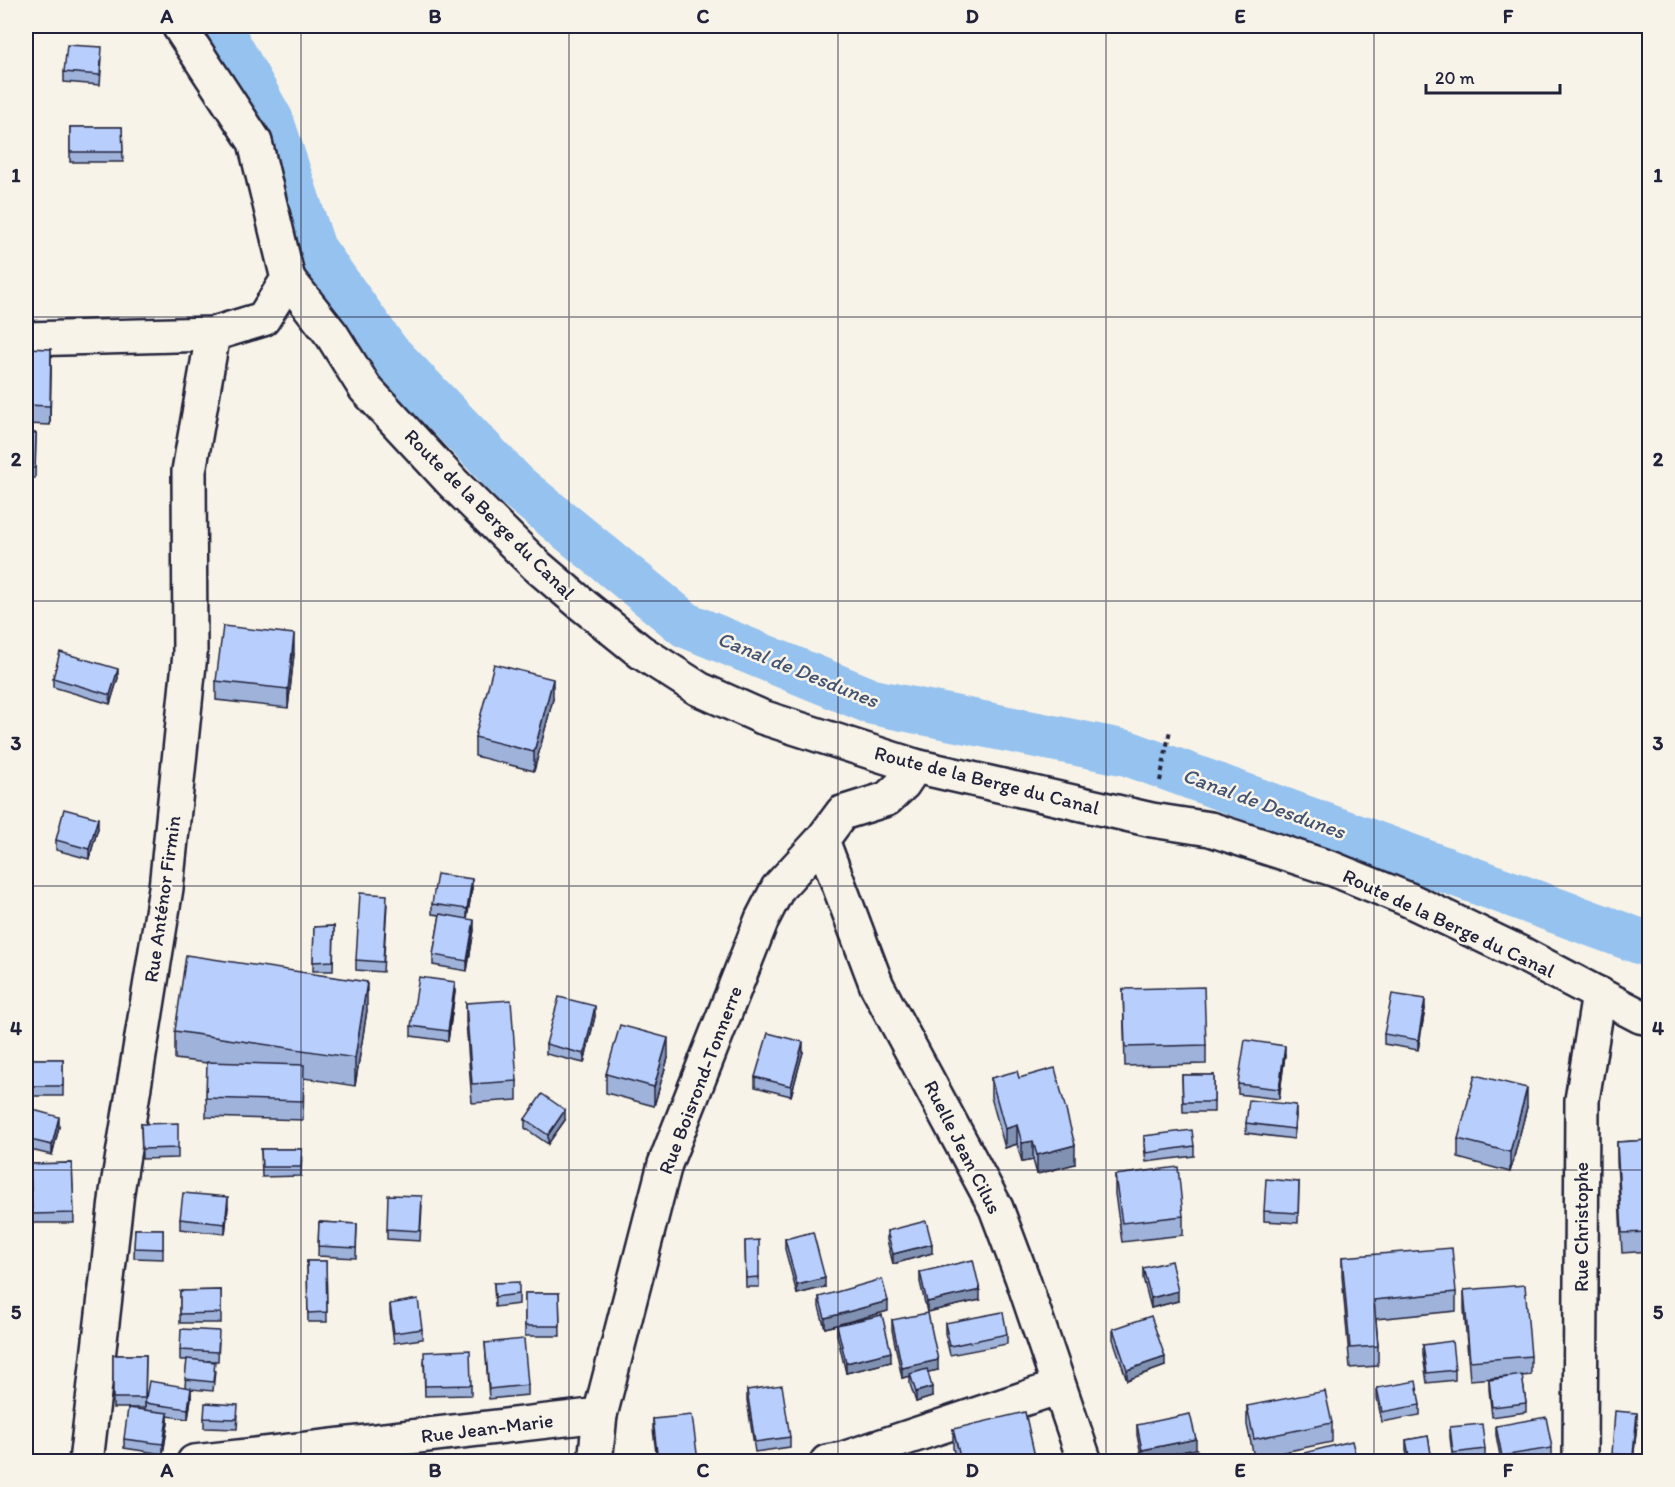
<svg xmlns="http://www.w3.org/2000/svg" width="1675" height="1487" font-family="Itim,sans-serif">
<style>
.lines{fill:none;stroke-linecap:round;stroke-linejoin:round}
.canal{stroke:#95c2ef;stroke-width:46}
.street-casing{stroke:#22223b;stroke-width:38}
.path{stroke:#22223b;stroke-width:4;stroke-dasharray:4.5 4.5;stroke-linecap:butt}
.street{stroke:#f7f3e8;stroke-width:33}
.wall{fill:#9eb2da;stroke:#22223b;stroke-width:1.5}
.shaded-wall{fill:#8191b2;stroke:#22223b;stroke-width:1.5}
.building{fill:#b8cffe;stroke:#22223b;stroke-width:1.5}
.grid{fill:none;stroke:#22223b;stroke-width:1.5;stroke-opacity:0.55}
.labels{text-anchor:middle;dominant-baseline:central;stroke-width:5;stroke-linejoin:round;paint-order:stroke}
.street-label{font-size:20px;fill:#22223b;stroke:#f7f3e8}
.water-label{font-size:21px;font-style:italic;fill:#445271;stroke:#f7f3e8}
.neatline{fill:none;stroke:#22223b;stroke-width:2}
.grid-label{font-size:20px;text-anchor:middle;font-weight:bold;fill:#22223b}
</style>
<rect width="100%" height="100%" fill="#f7f3e8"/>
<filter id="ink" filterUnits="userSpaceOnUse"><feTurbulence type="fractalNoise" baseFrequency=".0167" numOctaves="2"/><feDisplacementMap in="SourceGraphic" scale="12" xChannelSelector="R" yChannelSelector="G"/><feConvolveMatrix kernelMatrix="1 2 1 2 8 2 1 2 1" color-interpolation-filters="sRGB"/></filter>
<g filter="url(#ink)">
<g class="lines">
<!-- canal -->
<polyline class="canal" points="218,26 271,121 313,249 386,351 516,486 686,625 873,702 1127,753 1650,945"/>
<defs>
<g id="street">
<polyline points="288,279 332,335 365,388 453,483 537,566 584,606 641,652 699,689 762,717 915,766 1152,820 1210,829 1333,869 1407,899 1524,955 1640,1016 1650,1018"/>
<polyline points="26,339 213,334 263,319 288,279 255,142 179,26"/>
<polyline points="822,840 877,986 996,1208 1022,1277 1085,1462"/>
<polyline points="86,1462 117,1192 166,888 190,654 189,471 213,334"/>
<polyline points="194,1462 600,1415"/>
<polyline points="595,1462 600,1415 665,1164 762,919 778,888 822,840 842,813 887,799 903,784 915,766"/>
<polyline points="827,1462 843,1459 1059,1387"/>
<polyline points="1580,1462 1582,1100 1599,994"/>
</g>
</defs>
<!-- street casing -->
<use href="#street" class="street-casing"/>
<!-- path -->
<polyline class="path" points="1160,781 1170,730"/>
<!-- street -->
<use href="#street" class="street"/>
</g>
<!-- wall -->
<g class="wall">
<polygon points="70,26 79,26 77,30"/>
<polygon points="102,57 100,85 64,82 64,72"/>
<polygon points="70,127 122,127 123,162 70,162"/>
<polygon points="26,348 51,368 50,425 26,424"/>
<polygon points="26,433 36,433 35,478 26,478"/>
<polygon points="294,654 288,708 216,700 216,681"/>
<polygon points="53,678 118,678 110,704 53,687"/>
<polygon points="553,699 534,771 475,756 475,737"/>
<polygon points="98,828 89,859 56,850 56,840"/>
<polygon points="472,888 467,919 474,930 467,971 433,965 433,955 440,915 432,914 432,904"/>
<polygon points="387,904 383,972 356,970 356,960"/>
<polygon points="334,926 333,971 313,971 314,927"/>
<polygon points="1123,989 1206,1045 1206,1064 1125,1066"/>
<polygon points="455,992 448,1041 411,1036 411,1026"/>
<polygon points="466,1003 517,1081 517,1100 472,1103 466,1022"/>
<polygon points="1425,1009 1418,1050 1384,1044 1384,1034"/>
<polygon points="367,1010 355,1086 304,1078 303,1120 206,1117 207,1063 175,1059 175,1031"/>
<polygon points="595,1016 584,1063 546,1054 546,1044"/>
<polygon points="803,1052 791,1096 755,1087 755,1077"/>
<polygon points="1285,1055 1279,1099 1238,1094 1238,1084"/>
<polygon points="668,1058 654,1106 606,1093 606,1074"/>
<rect x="26" y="1059" width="37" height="37"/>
<polygon points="1182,1075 1214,1075 1214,1112 1183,1112"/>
<polygon points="991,1078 1019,1078 1075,1164 1037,1174 1033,1160 1022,1162 1017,1144 1005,1148 991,1097"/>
<polygon points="1527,1107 1510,1172 1458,1158 1458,1139"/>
<polygon points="26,1108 59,1127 52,1155 26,1149"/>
<polygon points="1296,1115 1294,1139 1246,1133 1246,1123"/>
<polygon points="525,1119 565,1120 548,1144 525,1128"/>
<polygon points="141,1124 178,1148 178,1158 142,1159"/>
<polygon points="1144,1136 1194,1146 1194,1156 1146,1162 1144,1146"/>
<polygon points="1650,1140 1650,1251 1622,1253 1617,1161 1617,1142"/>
<polygon points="261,1149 302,1149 301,1176 262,1177"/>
<polygon points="72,1163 74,1223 32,1223 30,1164"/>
<polygon points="1115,1175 1183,1216 1183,1235 1122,1242 1115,1194"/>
<polygon points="1299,1182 1298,1223 1264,1221 1264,1211"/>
<polygon points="422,1206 420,1241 387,1239 387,1229"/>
<polygon points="228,1207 225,1234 180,1229 180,1219"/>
<polygon points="319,1222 357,1224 356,1258 318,1256"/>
<polygon points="135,1229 163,1229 163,1259 134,1258"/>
<polygon points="887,1231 932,1253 893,1264 887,1240"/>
<polygon points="785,1239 825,1287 797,1294 785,1249"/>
<polygon points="745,1241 759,1277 759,1287 746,1287"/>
<polygon points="1342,1257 1456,1292 1456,1311 1376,1319 1378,1346 1378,1366 1350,1368 1342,1276"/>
<polygon points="307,1261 326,1261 327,1322 308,1322"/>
<polygon points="1143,1268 1178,1301 1151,1308 1143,1278"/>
<polygon points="920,1272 980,1300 927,1312 920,1282"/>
<polygon points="494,1283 519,1294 519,1304 495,1307"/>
<polygon points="221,1290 221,1323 180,1323 180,1291"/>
<polygon points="1464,1290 1531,1356 1531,1375 1522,1376 1526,1403 1526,1412 1492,1417 1489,1389 1489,1380 1507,1377 1470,1380 1464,1309"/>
<polygon points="525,1293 559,1293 560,1336 525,1336"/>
<polygon points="819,1297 888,1311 825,1328 819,1307"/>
<polygon points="390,1304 422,1329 422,1339 394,1343 390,1313"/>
<polygon points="892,1320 938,1370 927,1372 932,1397 916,1402 910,1384 910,1376 902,1378 892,1330"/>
<polygon points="945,1323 1007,1334 1007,1344 950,1355 945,1333"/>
<polygon points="837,1325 891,1362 846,1373 837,1335"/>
<polygon points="1113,1329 1165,1366 1127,1380 1113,1339"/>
<polygon points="219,1341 218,1361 208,1361 215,1371 213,1391 191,1389 191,1398 188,1419 168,1416 168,1423 163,1454 124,1448 124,1439 145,1410 145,1403 185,1387 187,1360 180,1360 180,1350"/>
<polygon points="485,1343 528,1385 528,1395 489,1399"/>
<polygon points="1423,1345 1455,1370 1455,1380 1427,1383 1423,1355"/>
<polygon points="113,1355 146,1355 145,1408 113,1408"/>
<polygon points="424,1362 471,1385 471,1395 425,1396"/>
<polygon points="1377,1388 1420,1405 1420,1415 1382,1422 1377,1398"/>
<polygon points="747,1390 790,1437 790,1447 755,1452 747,1400"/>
<polygon points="1247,1406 1332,1423 1332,1442 1260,1457 1254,1457 1247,1425"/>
<polygon points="238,1415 237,1429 204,1428 204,1418"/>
<polygon points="653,1419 698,1461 657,1461 653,1429"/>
<polygon points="1637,1423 1633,1461 1612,1461 1612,1454"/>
<polygon points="1137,1425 1196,1449 1142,1460 1137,1435"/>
<polygon points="1496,1426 1552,1448 1552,1457 1527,1461 1501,1461 1496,1435"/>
<polygon points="1450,1427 1485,1449 1485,1459 1464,1461 1453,1461 1450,1437"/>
<polygon points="953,1429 1036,1461 956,1461 953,1448"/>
<polygon points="26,1430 27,1439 27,1458 26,1458"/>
<polygon points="1428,1436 1432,1461 1408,1461 1406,1450 1406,1440"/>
</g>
<!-- shaded-wall -->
<g class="shaded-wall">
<polygon points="51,349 51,368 50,425 50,406"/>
<polygon points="294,634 294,654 288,708 288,689"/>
<polygon points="118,669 118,678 110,704 110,695"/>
<polygon points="553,679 553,699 534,771 534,752"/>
<polygon points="98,818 98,828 89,859 89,849"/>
<polygon points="472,879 472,888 467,919 467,909"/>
<polygon points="474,920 474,930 467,971 467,961"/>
<polygon points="367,982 367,1010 355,1086 355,1058"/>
<polygon points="455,982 455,992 448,1041 448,1031"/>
<polygon points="1425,999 1425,1009 1418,1050 1418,1040"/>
<polygon points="595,1006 595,1016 584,1063 584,1054"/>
<polygon points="668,1038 668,1058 654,1106 654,1087"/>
<polygon points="803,1042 803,1052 791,1096 791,1086"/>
<polygon points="1285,1046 1285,1055 1279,1099 1279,1089"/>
<polygon points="1527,1088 1527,1107 1510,1172 1510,1152"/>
<polygon points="1296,1105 1296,1115 1294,1139 1294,1129"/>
<polygon points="565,1110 565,1120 548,1144 548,1135"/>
<polygon points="59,1117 59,1127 52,1155 52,1145"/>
<polygon points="1017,1125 1017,1144 1005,1148 1005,1129"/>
<polygon points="1033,1141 1033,1160 1022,1162 1022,1143"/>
<polygon points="1075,1145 1075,1164 1037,1174 1037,1155"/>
<polygon points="228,1197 228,1207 225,1234 225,1224"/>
<polygon points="932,1244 932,1253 893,1264 893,1254"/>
<polygon points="825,1278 825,1287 797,1294 797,1285"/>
<polygon points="980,1290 980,1300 927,1312 927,1302"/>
<polygon points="1178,1291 1178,1301 1151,1308 1151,1298"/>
<polygon points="888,1301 888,1311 825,1328 825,1318"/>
<polygon points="891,1352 891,1362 846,1373 846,1363"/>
<polygon points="1165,1357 1165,1366 1127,1380 1127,1370"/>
<polygon points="938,1360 938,1370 902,1378 902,1368"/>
<polygon points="932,1387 932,1397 916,1402 916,1392"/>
<polygon points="191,1388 191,1398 188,1419 188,1409"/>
<polygon points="168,1413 168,1423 163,1454 163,1444"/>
<polygon points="1637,1413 1637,1423 1633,1461 1633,1455"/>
<polygon points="1196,1439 1196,1449 1142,1460 1142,1450"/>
</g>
<!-- building -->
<g class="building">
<polygon points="67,45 102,47 100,75 64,72"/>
<polygon points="70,127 122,127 123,152 70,152"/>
<polygon points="26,348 51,349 50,406 26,405"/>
<polygon points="26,433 36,433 35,468 26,468"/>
<polygon points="223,626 294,634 288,689 216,681"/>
<polygon points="60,652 118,669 110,695 53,678"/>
<polygon points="494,664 553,679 534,752 475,737"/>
<polygon points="64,809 98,818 89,849 56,840"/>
<polygon points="437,874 472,879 467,909 432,904"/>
<polygon points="360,893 387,895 383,962 356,960"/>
<polygon points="440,914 474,920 467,961 433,955"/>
<polygon points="334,926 333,961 313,962 314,927"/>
<polygon points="186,955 367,982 355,1058 175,1031"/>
<polygon points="419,977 455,982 448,1031 411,1026"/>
<polygon points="1204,987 1206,1045 1125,1047 1123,989"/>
<polygon points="1392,994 1425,999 1418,1040 1384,1034"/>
<polygon points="559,997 595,1006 584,1054 546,1044"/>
<polygon points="511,1000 517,1081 472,1084 466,1003"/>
<polygon points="620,1025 668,1038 654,1087 606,1074"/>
<polygon points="768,1033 803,1042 791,1086 755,1077"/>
<polygon points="1245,1040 1285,1046 1279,1089 1238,1084"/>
<rect x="26" y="1059" width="37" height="27"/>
<polygon points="207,1062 304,1065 303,1101 206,1098"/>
<polygon points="1055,1068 1075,1145 1037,1155 1033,1141 1022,1143 1017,1125 1005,1129 991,1078 1017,1071 1019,1078"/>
<polygon points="1182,1075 1214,1075 1214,1102 1183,1102"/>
<polygon points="1475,1075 1527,1088 1510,1152 1458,1139"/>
<polygon points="542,1094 565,1110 548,1135 525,1119"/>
<polygon points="1249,1100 1296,1105 1294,1129 1246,1123"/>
<polygon points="26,1108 59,1117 52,1145 26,1139"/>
<polygon points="178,1123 178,1148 142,1149 141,1124"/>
<polygon points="1192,1130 1194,1146 1146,1153 1144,1136"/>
<polygon points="1650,1140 1650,1232 1622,1233 1617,1142"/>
<polygon points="261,1149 302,1149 301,1167 262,1167"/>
<polygon points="72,1163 74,1213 32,1214 30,1164"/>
<polygon points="1178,1167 1183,1216 1122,1223 1115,1175"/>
<polygon points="1266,1179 1299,1182 1298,1213 1264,1211"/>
<polygon points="183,1193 228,1197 225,1224 180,1219"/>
<polygon points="388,1195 422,1196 420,1231 387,1229"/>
<polygon points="926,1221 932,1244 893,1254 887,1231"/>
<polygon points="319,1222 357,1224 356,1248 318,1246"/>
<polygon points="135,1229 163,1229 163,1249 134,1248"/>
<polygon points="813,1232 825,1278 797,1285 785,1239"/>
<polygon points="759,1240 759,1277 746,1278 745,1241"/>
<polygon points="1452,1248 1456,1292 1374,1300 1378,1346 1350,1348 1342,1257"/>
<polygon points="973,1260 980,1290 927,1302 920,1272"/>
<polygon points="307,1261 326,1261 327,1312 308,1313"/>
<polygon points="1171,1261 1178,1291 1151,1298 1143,1268"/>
<polygon points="882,1279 888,1301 825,1318 819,1297"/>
<polygon points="519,1282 519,1294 495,1297 494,1283"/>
<polygon points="1525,1285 1531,1356 1470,1361 1464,1290"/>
<polygon points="221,1290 221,1313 180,1314 180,1291"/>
<polygon points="525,1293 559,1293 560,1326 525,1326"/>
<polygon points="418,1299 422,1329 394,1333 390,1304"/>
<polygon points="1003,1312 1007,1334 950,1346 945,1323"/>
<polygon points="928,1313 938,1360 902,1368 892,1320"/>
<polygon points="882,1315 891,1352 846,1363 837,1325"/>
<polygon points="1151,1316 1165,1357 1127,1370 1113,1329"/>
<polygon points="181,1329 219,1331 218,1352 180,1350"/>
<polygon points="524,1339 528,1385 489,1389 485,1343"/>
<polygon points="1452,1341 1455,1370 1427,1373 1423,1345"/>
<polygon points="470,1350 471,1385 425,1386 424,1352"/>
<polygon points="113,1355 146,1355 145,1398 113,1398"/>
<polygon points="187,1359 215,1362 213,1382 185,1379"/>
<polygon points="927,1369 932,1387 916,1392 910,1374"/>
<polygon points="1522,1375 1526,1403 1492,1407 1489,1380"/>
<polygon points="149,1381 191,1388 188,1409 145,1403"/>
<polygon points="1416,1381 1420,1405 1382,1412 1377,1388"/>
<polygon points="782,1385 790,1437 755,1442 747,1390"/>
<polygon points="1325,1391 1332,1423 1254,1439 1247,1406"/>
<polygon points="205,1403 238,1405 237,1419 204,1418"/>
<polygon points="128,1408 168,1413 163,1444 124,1439"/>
<polygon points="1615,1411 1637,1413 1633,1455 1612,1454"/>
<polygon points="1025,1412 1036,1461 961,1461 953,1429"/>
<polygon points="1190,1414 1196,1439 1142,1450 1137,1425"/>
<polygon points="692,1415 698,1461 658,1461 653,1419"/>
<polygon points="1546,1417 1552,1448 1502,1456 1496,1426"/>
<polygon points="1482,1424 1485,1449 1453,1453 1450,1427"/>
<polygon points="1428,1436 1432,1460 1423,1461 1410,1461 1406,1440"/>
<polygon points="1352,1441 1357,1461 1306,1461 1304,1453"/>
<polygon points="1190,1450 1193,1461 1172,1461 1170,1456"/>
<polygon points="1260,1456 1261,1461 1238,1461 1237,1460"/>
<polygon points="925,1458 926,1461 912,1461"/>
</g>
</g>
<!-- grid -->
<path class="grid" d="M301 26V1462M569 26V1462M838 26V1462M1106 26V1462M1374 26V1462M26 317H1650M26 601H1650M26 886H1650M26 1170H1650"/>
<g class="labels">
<!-- street labels -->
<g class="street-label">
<text transform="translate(490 514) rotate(45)">Route de la Berge du Canal</text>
<text transform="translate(987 780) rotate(14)">Route de la Berge du Canal</text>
<text transform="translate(162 899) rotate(-82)">Rue Anténor Firmin</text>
<text transform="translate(1449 923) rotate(25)">Route de la Berge du Canal</text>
<text transform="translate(700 1080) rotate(-69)">Rue Boisrond-Tonnerre</text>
<text transform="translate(963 1147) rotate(63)">Ruelle Jean Cilus</text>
<text transform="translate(1581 1227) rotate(-90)">Rue Christophe</text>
<text transform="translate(487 1428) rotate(-7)">Rue Jean-Marie</text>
</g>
<!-- water labels -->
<g class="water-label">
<text transform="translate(798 669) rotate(22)">Canal de Desdunes</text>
<text transform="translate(1264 803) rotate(20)">Canal de Desdunes</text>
</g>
</g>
<!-- margin -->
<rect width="1675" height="1487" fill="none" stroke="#f7f3e8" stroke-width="66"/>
<!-- scale -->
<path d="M1426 84v9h134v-9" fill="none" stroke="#22223b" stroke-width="3"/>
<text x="1435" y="84" font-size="18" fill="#22223b" stroke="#f7f3e8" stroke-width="4.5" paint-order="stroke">20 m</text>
<rect x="33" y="33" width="1609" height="1421" class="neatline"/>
<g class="grid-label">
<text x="167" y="23">A</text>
<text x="435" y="23">B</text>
<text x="703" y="23">C</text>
<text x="972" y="23">D</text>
<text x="1240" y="23">E</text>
<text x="1508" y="23">F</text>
<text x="16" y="182">1</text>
<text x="1658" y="182">1</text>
<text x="16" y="466">2</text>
<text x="1658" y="466">2</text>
<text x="16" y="750">3</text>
<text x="1658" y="750">3</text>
<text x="16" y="1035">4</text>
<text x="1658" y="1035">4</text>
<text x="16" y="1319">5</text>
<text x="1658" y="1319">5</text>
<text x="167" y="1477">A</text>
<text x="435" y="1477">B</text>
<text x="703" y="1477">C</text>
<text x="972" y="1477">D</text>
<text x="1240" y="1477">E</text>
<text x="1508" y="1477">F</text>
</g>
</svg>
